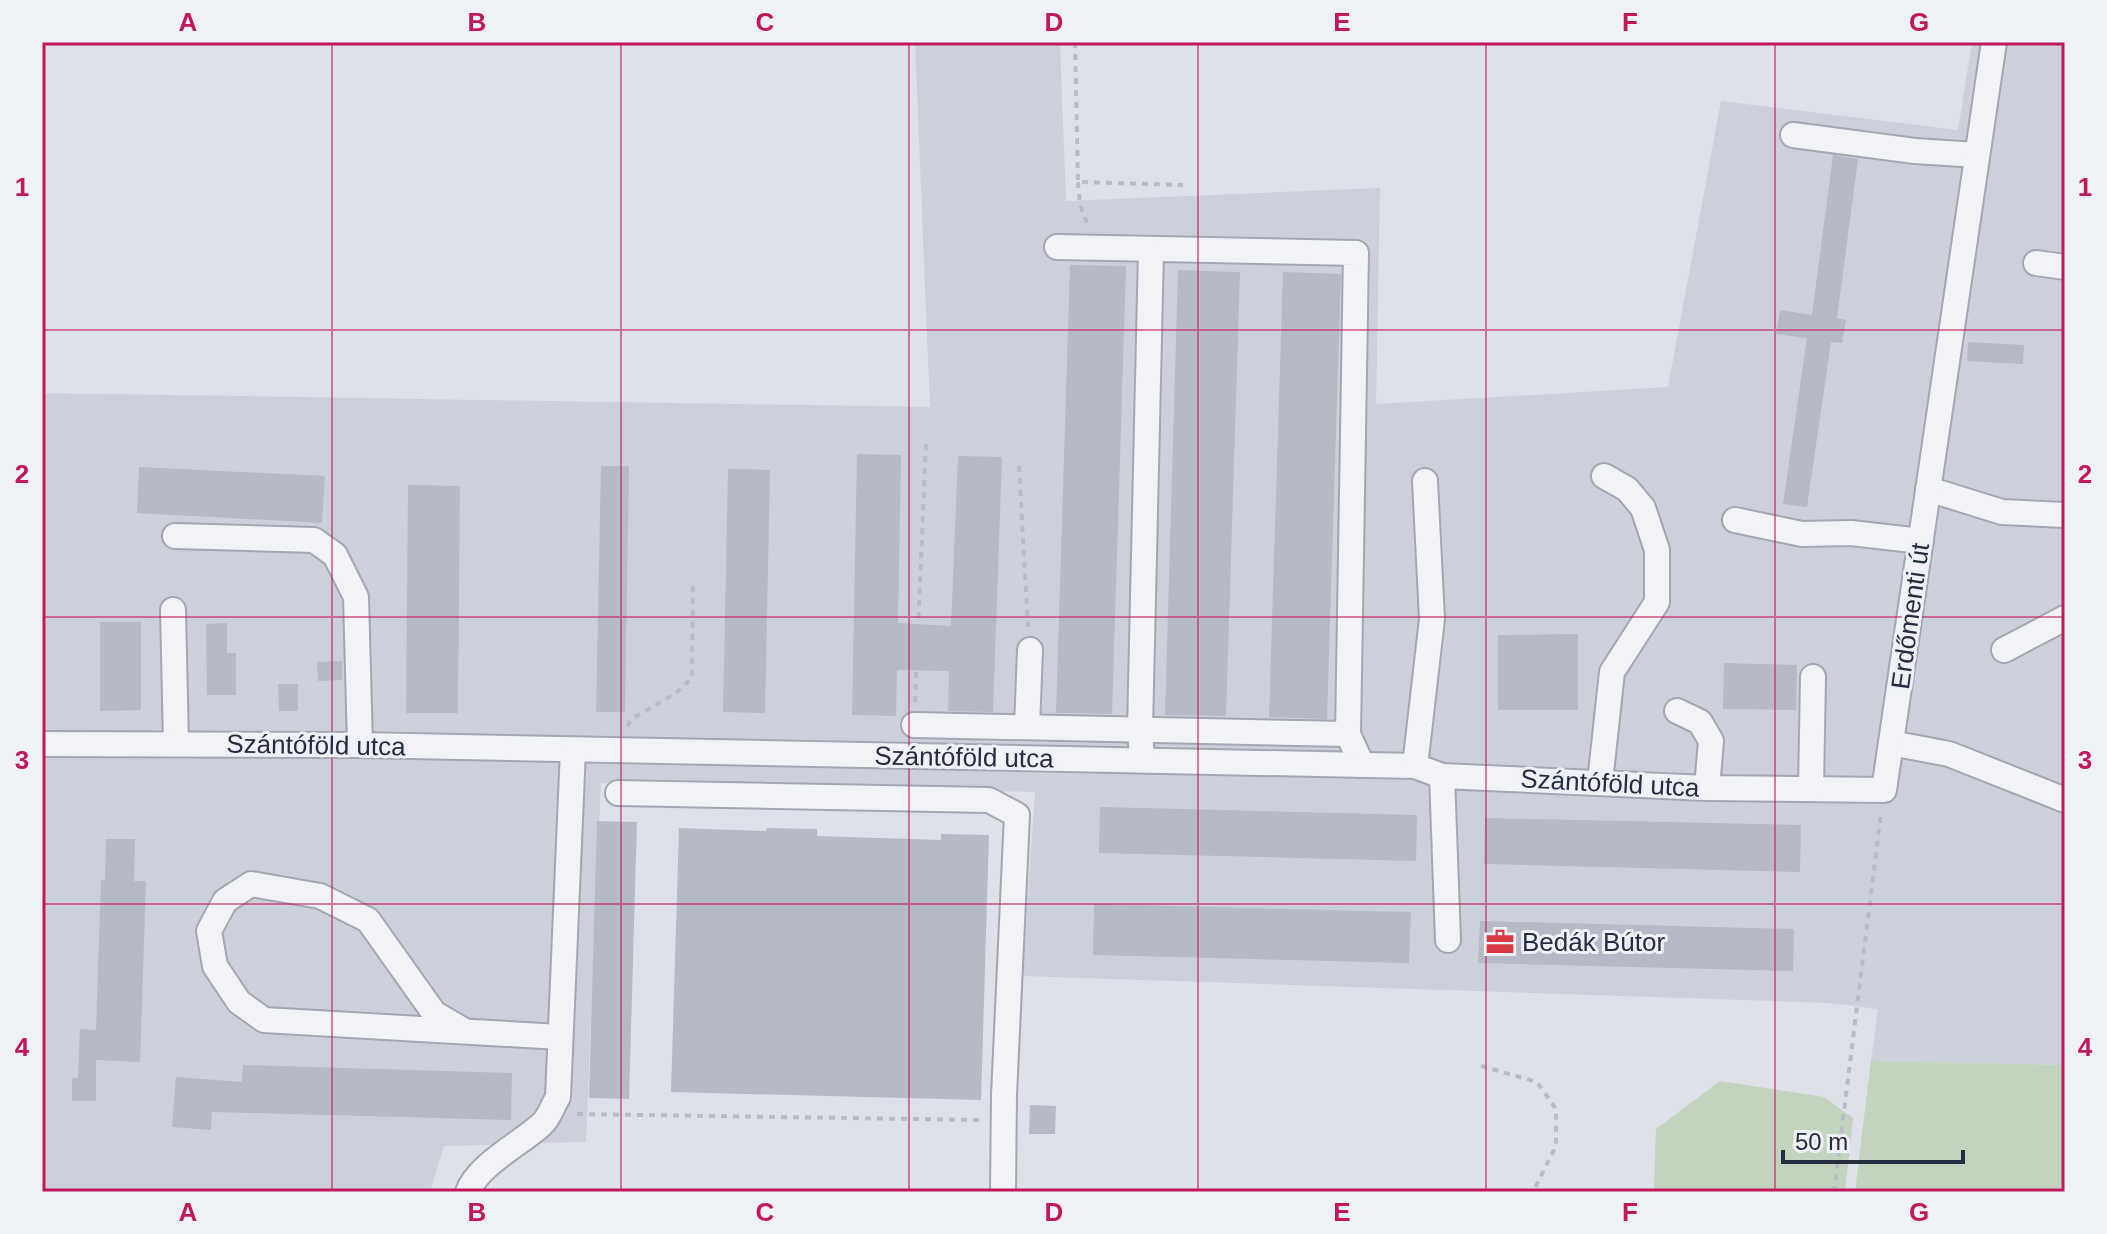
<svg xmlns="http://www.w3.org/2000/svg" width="2107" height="1234" font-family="Arial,sans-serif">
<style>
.built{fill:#ccd0db}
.green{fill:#c2d4be}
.building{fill:#b5bac6}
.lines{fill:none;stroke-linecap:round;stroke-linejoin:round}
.minor-casing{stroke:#a3a7b3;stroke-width:28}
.path{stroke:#b8bcc4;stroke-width:4;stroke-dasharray:6 6;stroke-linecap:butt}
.minor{stroke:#f1f3f7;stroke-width:24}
.grid{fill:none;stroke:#c2185b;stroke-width:2;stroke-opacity:0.55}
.labels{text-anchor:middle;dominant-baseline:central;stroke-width:6;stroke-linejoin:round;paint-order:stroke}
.street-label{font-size:26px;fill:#262d41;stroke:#eef1f6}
.poi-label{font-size:26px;fill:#262d41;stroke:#eef1f6;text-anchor:start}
.neatline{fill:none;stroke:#c2185b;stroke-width:3}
.grid-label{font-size:26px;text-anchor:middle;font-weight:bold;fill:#c2185b}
</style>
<rect width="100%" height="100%" fill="#dee1e9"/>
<!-- built -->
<polygon class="built" points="915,42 1060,42 1066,201 1380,188 1376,404 1668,387 1721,101 1958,130 1972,42 2065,42 2065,1065 1871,1061 1878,1009 1830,1003 1022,976 1035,792 601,783 586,1142 444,1146 430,1192 42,1192 42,393 930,407"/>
<!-- green -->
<g class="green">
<polygon points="1871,1061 2065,1065 2065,1192 1855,1192"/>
<polygon points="1720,1081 1824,1097 1853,1118 1845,1192 1654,1192 1656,1129"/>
</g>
<!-- building -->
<g class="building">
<polygon points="1833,155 1858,159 1837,318 1846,320 1842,343 1831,342 1807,507 1783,504 1807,338 1776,334 1780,310 1812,315"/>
<polygon points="1070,265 1126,266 1112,714 1056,713"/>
<polygon points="1178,270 1240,272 1226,716 1165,715"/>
<polygon points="1283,272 1341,274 1327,719 1269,717"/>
<polygon points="1968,342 2024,345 2023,364 1967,361"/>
<polygon points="857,454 901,455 898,623 951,626 958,456 1002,457 993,712 948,711 949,671 897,670 896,716 852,715"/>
<polygon points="601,466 629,466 625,712 596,712"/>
<polygon points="139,467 325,476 322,523 137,513"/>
<polygon points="728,469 770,470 765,713 723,712"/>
<polygon points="408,485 460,486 458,713 406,713"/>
<polygon points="100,622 141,622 141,710 100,711"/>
<polygon points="227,623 227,653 236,653 236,695 207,695 206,624"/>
<polygon points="1578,634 1578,710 1498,710 1498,635"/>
<polygon points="342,661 342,680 318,681 317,662"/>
<polygon points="1724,663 1797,665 1796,710 1723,709"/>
<polygon points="278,684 298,684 298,711 279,711"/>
<polygon points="1100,807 1417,815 1416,861 1099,853"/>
<polygon points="1485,818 1801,825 1800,872 1484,864"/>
<polygon points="597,821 637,822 629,1099 589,1098"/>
<polygon points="679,828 766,831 767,828 817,829 817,836 941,840 941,834 989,835 981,1100 671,1092"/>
<polygon points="106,839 135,839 134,881 146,881 140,1062 96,1060 96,1101 72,1101 72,1078 78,1078 80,1029 96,1030 101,880 105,880"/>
<polygon points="1094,904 1411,912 1409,963 1093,955"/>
<polygon points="1480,921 1794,929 1793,971 1478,963"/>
<polygon points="243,1065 512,1073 511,1120 212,1112 211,1130 172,1127 176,1077 242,1082"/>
<polygon points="1030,1105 1056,1106 1055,1134 1029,1134"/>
</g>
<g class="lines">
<defs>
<g id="minor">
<polyline points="1793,135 1915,151 1977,155"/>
<polyline points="1057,247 1356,253 1348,734 1362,765"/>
<polyline points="2036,263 2065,267"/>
<polyline points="1928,489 2002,512 2065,515"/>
<polyline points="1735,520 1802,534 1851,533 1921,541"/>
<polyline points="175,536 314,540 335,555 356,597 360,745"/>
<polyline points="173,610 176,744"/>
<polyline points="2004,650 2065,618"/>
<polyline points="1677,711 1700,722 1711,741 1707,788"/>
<polyline points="914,725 1348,734"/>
<polyline points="1027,727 1030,650"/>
<polyline points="1891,743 1949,754 2065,800"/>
<polyline points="42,744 360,745 1415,766 1442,776 1707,788 1884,790 1994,42"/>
<polyline points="1142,760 1140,729 1151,250"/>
<polyline points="1415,766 1432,619 1425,481"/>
<polyline points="1442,776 1448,940"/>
<polyline points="1600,782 1612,672 1657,602 1657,550 1643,508 1627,489 1604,476"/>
<polyline points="1811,789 1813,677"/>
<polyline points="618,793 989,800 1017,815 1004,1095 1003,1192"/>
<polyline points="463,1030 434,1013 368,920 320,896 251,884 225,901 209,931 215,966 239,1002 264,1020 560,1037"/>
<path d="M468 1192C477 1165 522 1143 542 1124 549 1118 553 1105 558 1097L573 750"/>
</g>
</defs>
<!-- minor casing -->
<use href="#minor" class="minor-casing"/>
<!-- path -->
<g class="path">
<polyline points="1075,42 1078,182 1183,185"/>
<path d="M1078 182C1079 197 1080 213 1089 225"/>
<polyline points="1019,466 1028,627"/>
<polyline points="915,702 926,442"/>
<polyline points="627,726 633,718 676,693 692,678 693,580"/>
<polyline points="1481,1066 1537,1082 1556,1109 1556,1146 1533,1192"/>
<polyline points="577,1114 980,1120"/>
<polyline points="1834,1192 1881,813"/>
</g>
<!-- minor -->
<use href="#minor" class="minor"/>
</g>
<!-- grid -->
<path class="grid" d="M332 42V1192M621 42V1192M909 42V1192M1198 42V1192M1486 42V1192M1775 42V1192M42 330H2065M42 617H2065M42 904H2065"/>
<!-- icons -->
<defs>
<symbol id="office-bare" viewBox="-9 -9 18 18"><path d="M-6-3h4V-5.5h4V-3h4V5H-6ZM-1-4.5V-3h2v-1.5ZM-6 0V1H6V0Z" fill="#d93843" stroke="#eef1f6" stroke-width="2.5" paint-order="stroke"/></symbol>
</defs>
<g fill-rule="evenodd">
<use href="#office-bare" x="1480" y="922" width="40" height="40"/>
</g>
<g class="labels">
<!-- street labels -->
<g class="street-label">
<text transform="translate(1910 616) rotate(-82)">Erdőmenti út</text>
<text transform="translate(316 745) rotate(1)">Szántóföld utca</text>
<text transform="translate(964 757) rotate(1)">Szántóföld utca</text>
<text transform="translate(1610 783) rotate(3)">Szántóföld utca</text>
</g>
<!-- poi labels -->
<g class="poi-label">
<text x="1522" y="942">Bedák Bútor</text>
</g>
</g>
<!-- border -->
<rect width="2107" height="1234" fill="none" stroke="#eef1f6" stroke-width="88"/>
<!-- scale -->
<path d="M1783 1150v12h180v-12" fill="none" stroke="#262d41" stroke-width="4"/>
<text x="1795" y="1150" font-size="24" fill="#262d41" stroke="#eef1f6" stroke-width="6" paint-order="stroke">50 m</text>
<rect x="44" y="44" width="2019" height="1146" class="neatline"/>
<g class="grid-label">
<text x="188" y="31">A</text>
<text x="477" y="31">B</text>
<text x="765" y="31">C</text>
<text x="1054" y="31">D</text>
<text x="1342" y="31">E</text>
<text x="1630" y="31">F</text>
<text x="1919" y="31">G</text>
<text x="22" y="196">1</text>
<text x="2085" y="196">1</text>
<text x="22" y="483">2</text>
<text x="2085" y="483">2</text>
<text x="22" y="769">3</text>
<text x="2085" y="769">3</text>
<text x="22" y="1056">4</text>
<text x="2085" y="1056">4</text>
<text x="188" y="1221">A</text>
<text x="477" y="1221">B</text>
<text x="765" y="1221">C</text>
<text x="1054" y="1221">D</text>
<text x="1342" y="1221">E</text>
<text x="1630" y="1221">F</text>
<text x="1919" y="1221">G</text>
</g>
</svg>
